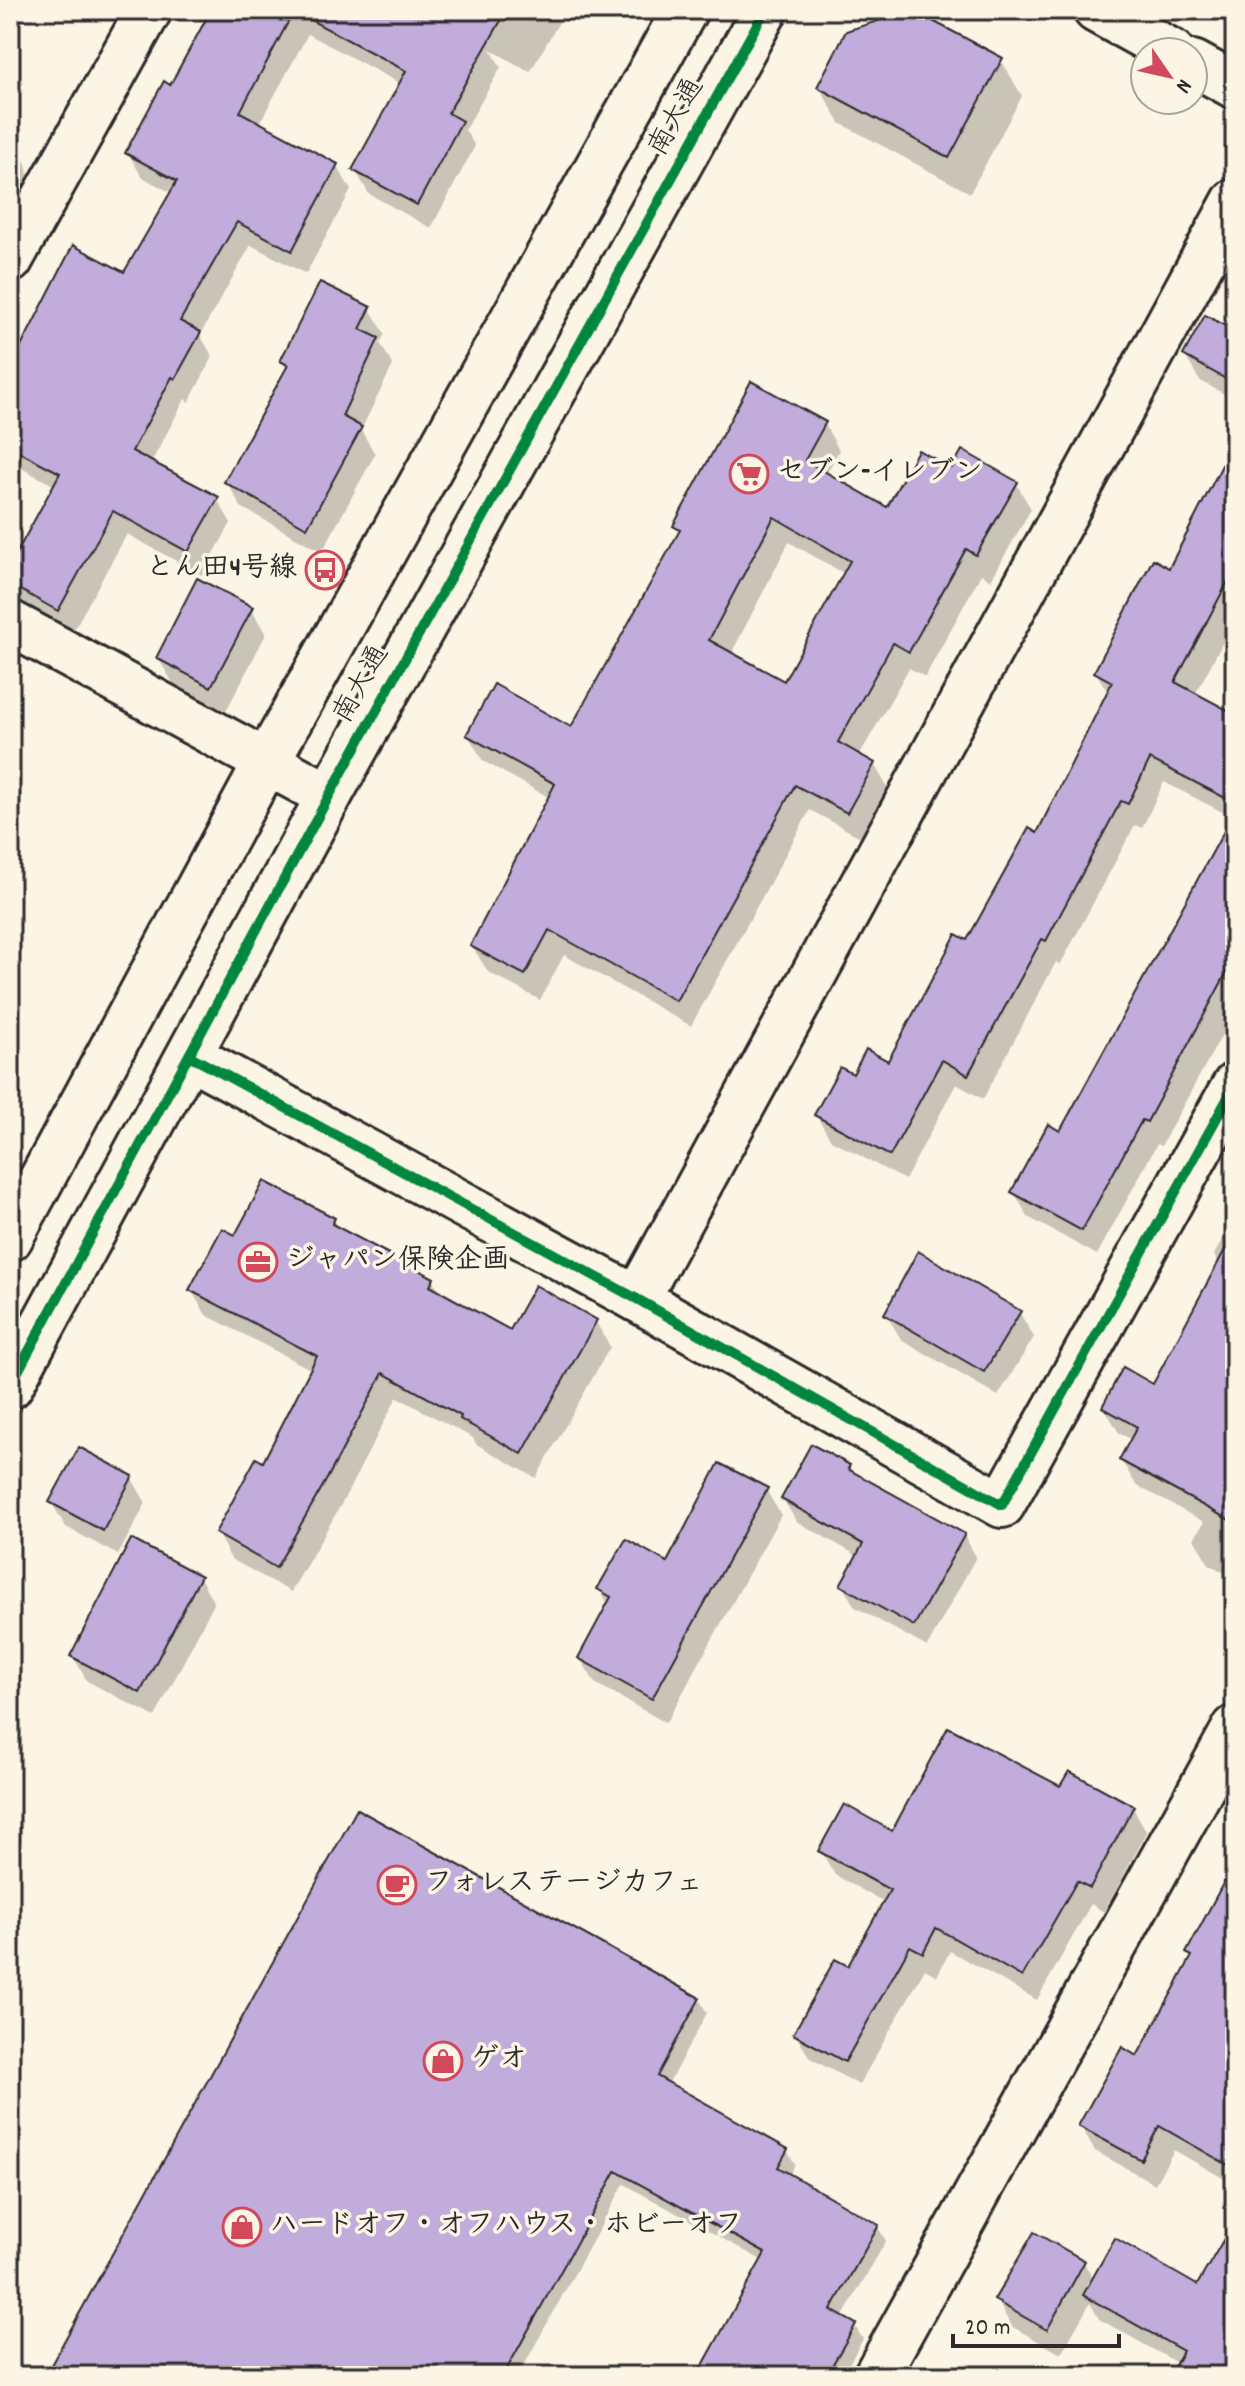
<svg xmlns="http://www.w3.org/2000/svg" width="1245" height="2386" font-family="Dekko,'Klee One',sans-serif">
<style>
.shadow{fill:#0003;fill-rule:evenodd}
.building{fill:#c2acdb;stroke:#2b2b2b;stroke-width:2;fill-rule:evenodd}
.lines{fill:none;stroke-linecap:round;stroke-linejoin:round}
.minor-casing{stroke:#2b2b2b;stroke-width:50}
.minor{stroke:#fcf5e5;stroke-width:44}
.cycleway-casing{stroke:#fcf5e5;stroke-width:15}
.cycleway{stroke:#00873e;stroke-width:10}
.labels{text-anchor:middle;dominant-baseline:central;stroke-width:7;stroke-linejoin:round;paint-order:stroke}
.street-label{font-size:28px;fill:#2b2b2b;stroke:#fcf5e5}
.poi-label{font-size:28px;font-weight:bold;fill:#2b2b2b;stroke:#fcf5e5;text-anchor:start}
</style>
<rect width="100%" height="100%" fill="#fcf5e5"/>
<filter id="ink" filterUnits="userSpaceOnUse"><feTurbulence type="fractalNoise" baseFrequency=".0125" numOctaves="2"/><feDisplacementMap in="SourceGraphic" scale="16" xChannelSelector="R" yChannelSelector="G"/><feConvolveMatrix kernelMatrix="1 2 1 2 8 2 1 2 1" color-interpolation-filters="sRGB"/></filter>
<g filter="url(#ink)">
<!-- shadow -->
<g class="shadow">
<polygon points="60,10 83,10 77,20"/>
<polygon points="213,10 566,10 530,72 490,49 501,67 465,130 475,146 431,228 369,194 355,170 401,84 308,34 259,124 337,166 351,190 306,274 251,245 200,335 213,357 189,402 185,399 151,463 217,499 231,523 202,575 127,534 72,633 18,604 10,590 10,569 55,486 10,462 10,372 125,275 172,193 142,177 128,153 171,88"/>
<polygon points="1001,60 1022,96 970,193 840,123 819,87"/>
<polygon points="10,103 21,123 12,140 26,164 31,193 10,224"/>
<polygon points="370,309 385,334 380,343 393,365 361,430 375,454 322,552 241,507 227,482 288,371 282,361"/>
<polygon points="1235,333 1235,400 1199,380 1185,355"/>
<path d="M824 423 839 450 826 475 888 510 953 471 1016 483 1031 509 991 580 981 574 925 677 909 668 859 756 874 764 889 790 862 838 810 810 691 1026 564 955 540 1000 488 972 472 946 550 798 483 761 468 735 572 730 680 535 675 526ZM789 542 845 574 784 684 731 654Z"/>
<polygon points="1235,444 1235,619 1195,695 1235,716 1235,1011 1161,1146 1157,1144 1097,1255 1028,1217 1014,1192 1061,1134 1234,818 1164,782 1142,828 1135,825 1060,965 1056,962 983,1099 956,1084 905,1180 831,1140 816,1115 854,1077 889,1064 1038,835 1108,693 1096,672 1170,570"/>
<polygon points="251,609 266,634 226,711 173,683 158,658"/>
<polygon points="1235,1215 1235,1579 1209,1564 1194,1539 1204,1522 1136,1485 1121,1460 1132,1440 1119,1433 1104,1407 1154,1386 1219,1264 1214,1255"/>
<polygon points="334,1220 340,1231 432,1280 441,1294 511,1332 596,1322 610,1347 536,1478 476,1444 473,1438 397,1397 342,1503 291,1592 231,1559 217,1533 264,1464 312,1370 206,1315 191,1290 236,1237"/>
<polygon points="1019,1312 1034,1337 998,1396 901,1339 886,1314"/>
<polygon points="849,1467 853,1474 964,1535 976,1557 927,1647 855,1607 842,1585 858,1556 796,1521 783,1499"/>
<polygon points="131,1477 146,1503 118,1555 66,1527 51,1502"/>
<polygon points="766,1490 781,1515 666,1723 595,1683 580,1658 609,1605 599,1589 668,1564"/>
<polygon points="200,1578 214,1603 155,1717 87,1681 73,1656"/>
<polygon points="1061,1789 1133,1808 1147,1832 1104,1912 1091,1904 1037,2000 950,1951 937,1976 925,1969 859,2085 810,2058 795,2034 849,1969 885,1903 835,1875 821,1851"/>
<polygon points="1235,1873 1235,2185 1174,2150 1155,2184 1095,2151 1081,2126 1137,2058 1192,1959 1188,1953"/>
<polygon points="699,1999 707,2013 668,2084 787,2150 795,2164 789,2176 877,2226 886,2241 842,2318 854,2325 863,2339 842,2376 699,2376 763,2261 624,2184 518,2376 47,2376"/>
<polygon points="1235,2224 1235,2376 1172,2376 1179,2364 1099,2319 1090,2303 1061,2354 1011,2326 997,2300 1084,2263 1094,2280 1198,2287"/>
</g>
<!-- building -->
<g class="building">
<polygon points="211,10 507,10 448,113 462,121 417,205 352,170 406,71 294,11 240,112 338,164 292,251 237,222 180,321 201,332 175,379 172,377 132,451 219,497 188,552 113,511 58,611 10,584 10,565 60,473 10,447 10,368 73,245 124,272 177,181 125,153 164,81 170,85"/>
<polygon points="912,10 1003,58 949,158 817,87 846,31"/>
<polygon points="320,282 371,307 360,329 379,338 342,416 362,427 307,528 224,482 288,365 280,361"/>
<polygon points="1205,315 1235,331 1235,384 1183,355"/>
<path d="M751 381 826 422 805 460 887 507 918 450 952 468 962 450 1018 482 976 555 966 549 909 652 893 643 838 742 875 763 847 813 795 785 676 1001 549 930 525 975 470 946 555 784 466 735 494 684 571 727 680 530 673 526ZM774 517 850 561 784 681 709 640Z"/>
<polygon points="1235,440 1235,568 1175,682 1235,714 1235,803 1150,759 1128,804 1121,801 1046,941 1042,939 968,1075 942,1060 890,1156 814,1115 840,1067 853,1074 866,1049 888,1061 956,934 967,940 1029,828 1037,833 1112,682 1094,672 1153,559 1169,568"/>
<polygon points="197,578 253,607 211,687 156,658"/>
<polygon points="1235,811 1235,957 1147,1122 1142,1120 1082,1231 1011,1192 1048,1124 1060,1131"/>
<polygon points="264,1181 335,1218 332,1224 434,1278 430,1286 510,1330 535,1285 597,1320 522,1454 460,1419 461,1416 383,1373 328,1477 276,1568 215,1533 256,1458 263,1462 317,1356 189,1290 222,1228 235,1235"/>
<polygon points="1235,1231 1235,1523 1119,1460 1137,1427 1102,1407 1123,1367 1153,1384"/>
<polygon points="918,1251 1021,1311 984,1372 884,1314"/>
<polygon points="811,1444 850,1465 848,1469 965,1534 914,1626 840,1585 863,1544 781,1499"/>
<polygon points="79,1447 133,1476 103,1531 49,1502"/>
<polygon points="719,1463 768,1488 652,1699 578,1658 611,1597 597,1589 626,1539 667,1562"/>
<polygon points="131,1539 201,1576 140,1693 70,1656"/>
<polygon points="948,1727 1060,1786 1069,1771 1134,1806 1090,1888 1077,1881 1022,1977 936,1928 923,1953 910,1946 845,2062 793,2034 835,1959 848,1966 890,1890 818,1851 844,1804 892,1831"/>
<polygon points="357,1809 700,1998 657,2076 788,2149 778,2167 879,2225 831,2310 856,2324 826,2376 697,2376 765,2253 616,2171 503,2376 45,2376"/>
<polygon points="1235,1861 1235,2169 1159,2126 1141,2160 1078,2126 1122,2047 1137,2056 1192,1956 1186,1953"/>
<polygon points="1235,2220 1235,2376 1169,2376 1183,2351 1083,2295 1115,2238 1197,2285"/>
<polygon points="1034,2232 1085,2261 1047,2330 994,2300"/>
</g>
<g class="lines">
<defs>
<g id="minor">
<polyline points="1096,10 1172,52"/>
<polyline points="1193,63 1235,86"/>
<polyline points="10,260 149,10"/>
<polyline points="10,623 329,796"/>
<polyline points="190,1056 637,1299 1002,1505 1235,1085"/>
<polyline points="10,1238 266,763 685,10"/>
<polyline points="637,1299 1235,201"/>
<polyline points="10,1386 329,796 765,10"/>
<polyline points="876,2376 1235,1728"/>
</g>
</defs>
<!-- minor casing -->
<use href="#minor" class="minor-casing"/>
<!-- minor -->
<use href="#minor" class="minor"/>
<defs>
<g id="cycleway">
<polyline points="190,1056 637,1299 1002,1505 1235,1085"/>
<polyline points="10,1386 329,796 765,10"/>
</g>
</defs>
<!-- cycleway casing -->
<use href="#cycleway" class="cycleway-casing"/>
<!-- cycleway -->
<use href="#cycleway" class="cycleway"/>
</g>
</g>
<!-- icons -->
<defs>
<symbol id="supermarket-ring" viewBox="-11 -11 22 22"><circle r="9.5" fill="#fcf5e5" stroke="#d1495b" stroke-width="1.5"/><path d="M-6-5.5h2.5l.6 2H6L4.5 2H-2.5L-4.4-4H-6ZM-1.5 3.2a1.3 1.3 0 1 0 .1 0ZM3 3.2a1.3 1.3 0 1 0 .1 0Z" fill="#d1495b"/></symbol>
<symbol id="bus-ring" viewBox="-11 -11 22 22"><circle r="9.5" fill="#fcf5e5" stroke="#d1495b" stroke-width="1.5"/><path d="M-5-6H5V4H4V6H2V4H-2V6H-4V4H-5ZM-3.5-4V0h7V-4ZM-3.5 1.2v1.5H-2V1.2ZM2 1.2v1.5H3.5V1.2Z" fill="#d1495b"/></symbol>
<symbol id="office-ring" viewBox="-11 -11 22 22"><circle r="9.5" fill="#fcf5e5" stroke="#d1495b" stroke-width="1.5"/><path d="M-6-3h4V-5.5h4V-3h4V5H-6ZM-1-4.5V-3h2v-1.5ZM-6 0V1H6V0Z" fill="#d1495b"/></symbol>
<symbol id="cafe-ring" viewBox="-11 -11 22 22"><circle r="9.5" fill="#fcf5e5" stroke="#d1495b" stroke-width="1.5"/><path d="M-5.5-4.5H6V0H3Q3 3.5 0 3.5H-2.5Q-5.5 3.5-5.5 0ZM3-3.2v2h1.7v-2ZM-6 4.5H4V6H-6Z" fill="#d1495b"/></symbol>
<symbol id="shop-ring" viewBox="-11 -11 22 22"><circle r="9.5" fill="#fcf5e5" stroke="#d1495b" stroke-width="1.5"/><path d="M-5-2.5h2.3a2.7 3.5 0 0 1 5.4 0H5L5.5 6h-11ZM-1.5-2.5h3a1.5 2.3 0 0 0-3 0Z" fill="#d1495b"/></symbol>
</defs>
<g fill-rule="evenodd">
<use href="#supermarket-ring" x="727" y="452" width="44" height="44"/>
<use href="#bus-ring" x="303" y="548" width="44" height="44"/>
<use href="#office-ring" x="236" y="1240" width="44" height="44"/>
<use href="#cafe-ring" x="375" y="1863" width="44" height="44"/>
<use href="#shop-ring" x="421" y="2039" width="44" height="44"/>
<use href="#shop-ring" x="220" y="2205" width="44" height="44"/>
</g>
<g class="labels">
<!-- street labels -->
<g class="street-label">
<text transform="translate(678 118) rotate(-61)">南大通</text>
<text transform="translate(363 685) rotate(-61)">南大通</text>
</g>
<!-- poi labels -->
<g class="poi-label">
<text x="777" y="474">セブン-イレブン</text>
<text x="297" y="570" text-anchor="end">とん田4号線</text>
<text x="286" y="1262">ジャパン保険企画</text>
<text x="425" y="1885">フォレステージカフェ</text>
<text x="471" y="2061">ゲオ</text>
<text x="270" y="2227">ハードオフ・オフハウス・ホビーオフ</text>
</g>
</g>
<!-- margin -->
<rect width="1245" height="2386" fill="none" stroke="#fcf5e5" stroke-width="40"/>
<rect x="20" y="20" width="1205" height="2346" fill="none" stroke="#2b2b2b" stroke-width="3" filter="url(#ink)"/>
<!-- north arrow -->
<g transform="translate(1169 76) rotate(124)"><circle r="38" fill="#fcf5e5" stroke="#a8a49b" stroke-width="2"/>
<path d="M0-6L14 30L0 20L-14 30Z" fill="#d1495b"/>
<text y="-12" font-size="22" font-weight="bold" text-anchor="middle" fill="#2b2b2b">N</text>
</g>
<!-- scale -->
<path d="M953 2334v12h166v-12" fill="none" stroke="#2b2b2b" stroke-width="4"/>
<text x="965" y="2334" font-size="24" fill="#2b2b2b" stroke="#fcf5e5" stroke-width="6" paint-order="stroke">20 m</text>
</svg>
